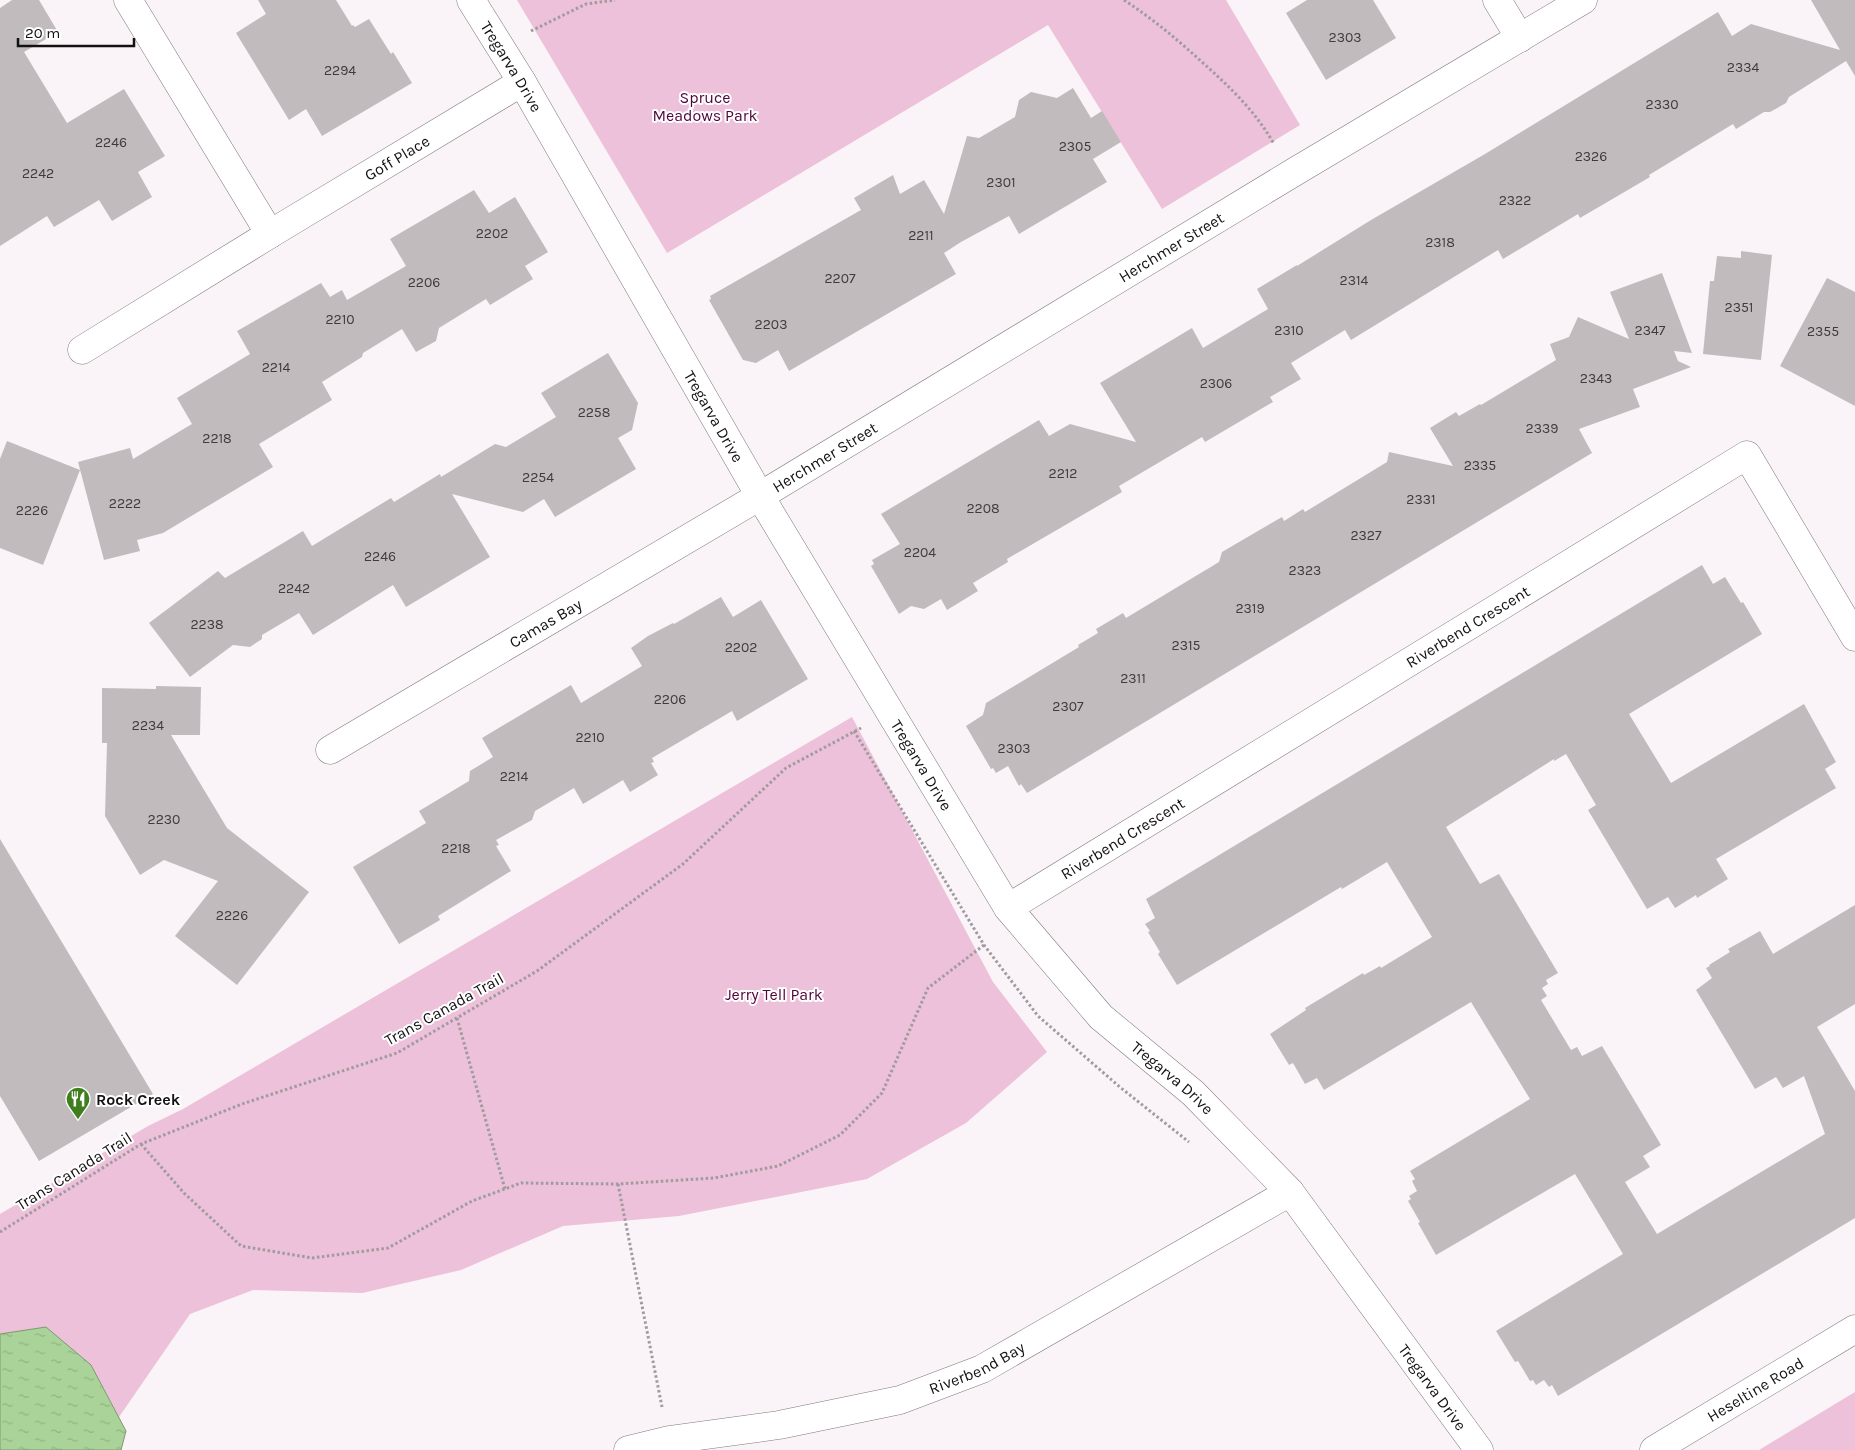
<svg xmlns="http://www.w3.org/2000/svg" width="1855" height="1450" font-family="Karla,sans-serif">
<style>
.green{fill:#edc1d9}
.water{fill:url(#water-ripples);stroke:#7c9970}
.building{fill:#c1bbbe}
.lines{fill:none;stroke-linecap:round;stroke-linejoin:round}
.minor-casing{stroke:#807a7d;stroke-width:29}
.path{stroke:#a09b9e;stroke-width:3;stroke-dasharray:2.5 2.5;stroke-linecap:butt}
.minor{stroke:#fff;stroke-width:28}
.labels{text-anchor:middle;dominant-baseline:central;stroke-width:4;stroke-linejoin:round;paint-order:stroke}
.number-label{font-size:14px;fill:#3f3c3e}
.street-label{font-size:16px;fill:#141113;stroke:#fff}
.park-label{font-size:16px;fill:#52043b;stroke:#fff}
.poi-label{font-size:16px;font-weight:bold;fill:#141113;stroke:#fff;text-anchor:start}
</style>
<defs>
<pattern id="water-ripples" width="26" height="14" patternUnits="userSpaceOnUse" patternTransform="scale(1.25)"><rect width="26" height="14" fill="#a9d398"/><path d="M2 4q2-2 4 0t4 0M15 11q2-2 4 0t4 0" fill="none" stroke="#91b482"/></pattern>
</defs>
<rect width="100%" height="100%" fill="#faf3f7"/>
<!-- green -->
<g class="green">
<polygon points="517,0 1226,0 1300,125 1162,209 1048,25 667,253"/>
<polygon points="852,717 993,982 1047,1052 966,1123 867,1179 679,1216 563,1226 461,1270 362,1293 253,1290 190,1314 119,1417 91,1365 0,1334 0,1214 148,1126 183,1109"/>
<polygon points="1855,1392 1855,1450 1759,1450"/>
</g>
<!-- water -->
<polygon class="water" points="46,1327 91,1365 126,1431 121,1450 0,1450 0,1334"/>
<!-- building -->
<g class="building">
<polygon points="12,0 39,0 58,32 24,52 67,123 124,89 165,156 138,172 152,197 112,221 99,200 54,227 47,216 0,246 0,8"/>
<polygon points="258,0 336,0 352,26 353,25 355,27 369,19 391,54 393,52 412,83 322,136 306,109 289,120 236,33 266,14"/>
<polygon points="1307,0 1373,0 1396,38 1326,80 1286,13"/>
<polygon points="1811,0 1855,0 1855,76 1846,61 1789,97 1786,103 1770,112 1764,112 1736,129 1733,124 1649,175 1650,177 1580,218 1578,214 1503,259 1498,250 1351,340 1345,330 1291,363 1301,379 1270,397 1273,402 1205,442 1202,437 1119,486 1122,492 1007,559 1008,562 973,583 978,591 947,610 941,599 924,609 911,606 899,614 871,566 874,564 872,560 900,544 881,514 1039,420 1049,436 1070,424 1136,442 1100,383 1192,328 1203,348 1268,309 1257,289 1297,265 1297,266 1371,220 1485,154 1718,12 1732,36 1751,24 1840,50"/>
<polygon points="1073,88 1091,118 1102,111 1121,142 1093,159 1107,182 1019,234 1009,216 961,242 944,253 956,274 789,371 778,350 756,363 743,360 709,300 711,299 710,296 861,210 854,198 893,175 900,194 924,180 944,214 967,136 979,138 1015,117 1019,100 1031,92 1057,98"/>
<polygon points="474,190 489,213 515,197 548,252 525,266 533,279 490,305 486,299 439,328 436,341 416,352 402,329 363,353 362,357 322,382 332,400 259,444 273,467 163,533 137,540 140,551 104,560 78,462 130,448 133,459 192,424 177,398 250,354 237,331 321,283 330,297 342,290 347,300 406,266 390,239"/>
<polygon points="1741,251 1772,255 1761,360 1703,354 1710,281 1714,281 1717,256 1741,258"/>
<polygon points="1662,273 1692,353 1674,351 1678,361 1691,367 1633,389 1640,407 1579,429 1592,453 1027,793 1021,784 1019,786 1008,766 996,773 993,768 991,769 966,726 983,715 986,703 1079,647 1078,645 1098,633 1096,629 1123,613 1126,618 1219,562 1222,552 1282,517 1284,521 1303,509 1305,512 1387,462 1389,452 1453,466 1430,428 1456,412 1459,416 1480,404 1481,405 1556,360 1550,344 1569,337 1578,317 1629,339 1610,292"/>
<polygon points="1827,278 1855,292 1855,406 1780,366"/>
<polygon points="608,353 638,403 632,430 618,438 636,469 555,517 544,499 523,512 452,494 490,557 406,607 393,585 313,635 299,613 262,635 262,639 250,647 233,645 190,677 149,623 218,571 225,578 303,531 312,546 391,498 394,502 440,474 441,477 495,444 506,447 556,417 541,393"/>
<polygon points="7,441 80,470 43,565 0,548 0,459"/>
<polygon points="1702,565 1713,584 1725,577 1741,603 1743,602 1762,634 1629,714 1671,783 1804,704 1836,762 1825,769 1836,788 1716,859 1728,879 1697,898 1696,895 1675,908 1668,897 1647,909 1588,810 1596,805 1566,754 1554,761 1554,759 1446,827 1480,884 1499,874 1558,973 1546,980 1548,984 1542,988 1547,996 1541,1000 1571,1050 1577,1047 1582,1056 1602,1046 1661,1145 1643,1156 1650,1167 1625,1182 1657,1234 1825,1134 1804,1076 1783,1088 1776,1077 1755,1089 1696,990 1712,978 1706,968 1710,966 1709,965 1730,952 1728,949 1760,931 1773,954 1855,905 1855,1004 1817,1027 1855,1091 1855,1218 1558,1396 1552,1385 1549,1387 1544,1380 1536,1385 1533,1380 1530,1381 1518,1361 1515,1362 1496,1331 1623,1254 1575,1174 1436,1255 1418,1223 1420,1222 1408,1201 1411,1199 1409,1196 1417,1191 1412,1181 1415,1179 1410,1171 1530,1099 1471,1002 1324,1090 1317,1078 1305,1084 1293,1063 1289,1065 1270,1034 1306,1010 1305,1008 1363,973 1364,975 1380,966 1381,968 1432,937 1387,862 1342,889 1341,887 1177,985 1158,954 1160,952 1148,932 1150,931 1145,924 1155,918 1146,899"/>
<polygon points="721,597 733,617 761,600 808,679 737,721 732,711 652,758 654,762 651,763 658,775 630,792 623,780 583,804 574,788 535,811 532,820 496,840 499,845 496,846 511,871 438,916 440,920 399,944 353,867 426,823 419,811 469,781 470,771 493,757 482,738 571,685 581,703 642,666 631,648 648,636 673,623 674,624"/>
<polygon points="156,686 201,687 200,735 171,735 227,828 309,892 237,985 175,936 218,881 164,860 140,875 105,816 107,743 102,743 102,688 156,689"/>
<polygon points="0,839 153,1094 39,1161 0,1096"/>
</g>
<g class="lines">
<defs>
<g id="minor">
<polyline points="128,0 270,234"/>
<path id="s1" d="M471 0 522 82 760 496 1008 908 1101 1017 1193 1093 1290 1192 1479 1450"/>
<polyline points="1497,0 1520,38"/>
<path id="s2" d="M82 350 270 234 522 82"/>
<path id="s3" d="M330 750 760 496 1291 174 1583 0"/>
<path id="s4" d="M1008 908 1747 455 1855 637"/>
<path id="s5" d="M628 1450 669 1440 779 1425 900 1400 982 1369 1290 1192"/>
<path id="s6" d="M1654 1450 1855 1329"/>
</g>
</defs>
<!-- minor casing -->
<use href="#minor" class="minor-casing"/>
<!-- path -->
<g class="path">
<path d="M1124 0C1153 19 1178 40 1203 63 1230 87 1256 112 1274 144"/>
<polyline points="531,31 586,4 615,0"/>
<polyline points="854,731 984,945 1038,1016 1121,1088 1189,1142"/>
<polyline points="457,1018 505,1189"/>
<polyline points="141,1144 184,1193 241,1246 312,1258 388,1248 472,1201 521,1183 618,1184 714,1178 778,1166 840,1135 882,1093 928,988 984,945"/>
<polyline points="618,1184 662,1407"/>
<polyline points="0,1232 141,1144 242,1104 397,1053 537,971 683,864 786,768 861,728"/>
</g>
<!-- minor -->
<use href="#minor" class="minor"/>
</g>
<!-- icons -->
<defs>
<symbol id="restaurant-pin" viewBox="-11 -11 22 30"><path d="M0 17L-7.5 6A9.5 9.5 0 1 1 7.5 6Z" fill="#3f7e1c" stroke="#fff"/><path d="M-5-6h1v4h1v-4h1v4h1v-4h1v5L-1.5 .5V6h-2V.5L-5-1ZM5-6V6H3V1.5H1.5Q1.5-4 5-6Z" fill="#fff"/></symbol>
</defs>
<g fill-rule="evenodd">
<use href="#restaurant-pin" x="64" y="1085" width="28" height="38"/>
</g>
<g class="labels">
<!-- number labels -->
<g class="number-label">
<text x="1345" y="37">2303</text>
<text x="1743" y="67">2334</text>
<text x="340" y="70">2294</text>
<text x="1662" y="104">2330</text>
<text x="111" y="142">2246</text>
<text x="1075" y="146">2305</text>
<text x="1591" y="156">2326</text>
<text x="38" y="173">2242</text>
<text x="1001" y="182">2301</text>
<text x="1515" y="200">2322</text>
<text x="492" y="233">2202</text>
<text x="921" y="235">2211</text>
<text x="1440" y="242">2318</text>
<text x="840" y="278">2207</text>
<text x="1354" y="280">2314</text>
<text x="424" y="282">2206</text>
<text x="1739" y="307">2351</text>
<text x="340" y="319">2210</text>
<text x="771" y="324">2203</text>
<text x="1289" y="330">2310</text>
<text x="1650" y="330">2347</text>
<text x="1823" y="331">2355</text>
<text x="276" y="367">2214</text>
<text x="1596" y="378">2343</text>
<text x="1216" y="383">2306</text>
<text x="594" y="412">2258</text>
<text x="1542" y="428">2339</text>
<text x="217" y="438">2218</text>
<text x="1480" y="465">2335</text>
<text x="1063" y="473">2212</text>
<text x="538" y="477">2254</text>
<text x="1421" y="499">2331</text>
<text x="125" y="503">2222</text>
<text x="983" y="508">2208</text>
<text x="32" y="510">2226</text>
<text x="1366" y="535">2327</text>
<text x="920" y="552">2204</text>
<text x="380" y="556">2246</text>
<text x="1305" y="570">2323</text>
<text x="294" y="588">2242</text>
<text x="1250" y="608">2319</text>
<text x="207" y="624">2238</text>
<text x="1186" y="645">2315</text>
<text x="741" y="647">2202</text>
<text x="1133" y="678">2311</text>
<text x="670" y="699">2206</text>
<text x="1068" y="706">2307</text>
<text x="148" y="725">2234</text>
<text x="590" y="737">2210</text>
<text x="1014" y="748">2303</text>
<text x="514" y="776">2214</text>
<text x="164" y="819">2230</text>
<text x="456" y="848">2218</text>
<text x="232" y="915">2226</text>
</g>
<!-- street labels -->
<g class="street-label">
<text stroke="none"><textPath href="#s1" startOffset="78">Tregarva Drive</textPath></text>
<text stroke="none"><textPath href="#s2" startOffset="369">Goff Place</textPath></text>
<text stroke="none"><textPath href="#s3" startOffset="980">Herchmer Street</textPath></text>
<text stroke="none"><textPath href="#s1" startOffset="482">Tregarva Drive</textPath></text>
<text stroke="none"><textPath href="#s3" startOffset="575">Herchmer Street</textPath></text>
<text stroke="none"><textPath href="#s3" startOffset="250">Camas Bay</textPath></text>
<text stroke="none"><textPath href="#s4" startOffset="539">Riverbend Crescent</textPath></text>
<text stroke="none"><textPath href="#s1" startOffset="888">Tregarva Drive</textPath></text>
<text stroke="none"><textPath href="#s4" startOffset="134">Riverbend Crescent</textPath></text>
<text transform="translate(444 1009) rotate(-29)">Trans Canada Trail</text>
<text stroke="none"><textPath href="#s1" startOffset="1292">Tregarva Drive</textPath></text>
<text transform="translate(74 1171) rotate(-32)">Trans Canada Trail</text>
<text stroke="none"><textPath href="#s5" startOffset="360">Riverbend Bay</textPath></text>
<text stroke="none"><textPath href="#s1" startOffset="1698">Tregarva Drive</textPath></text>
<text stroke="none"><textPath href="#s6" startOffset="118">Heseltine Road</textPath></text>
</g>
<!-- park labels -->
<g class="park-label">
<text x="705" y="97">Spruce<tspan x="705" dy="18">Meadows Park</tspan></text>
<text x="774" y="994">Jerry Tell Park</text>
</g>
<!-- poi labels -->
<g class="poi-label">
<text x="96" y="1099">Rock Creek</text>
</g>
</g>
<!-- scale -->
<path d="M18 38v8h116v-8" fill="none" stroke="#141113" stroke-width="2.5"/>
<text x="25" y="38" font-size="15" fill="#141113" stroke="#ffffff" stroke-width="4" paint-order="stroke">20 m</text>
</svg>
